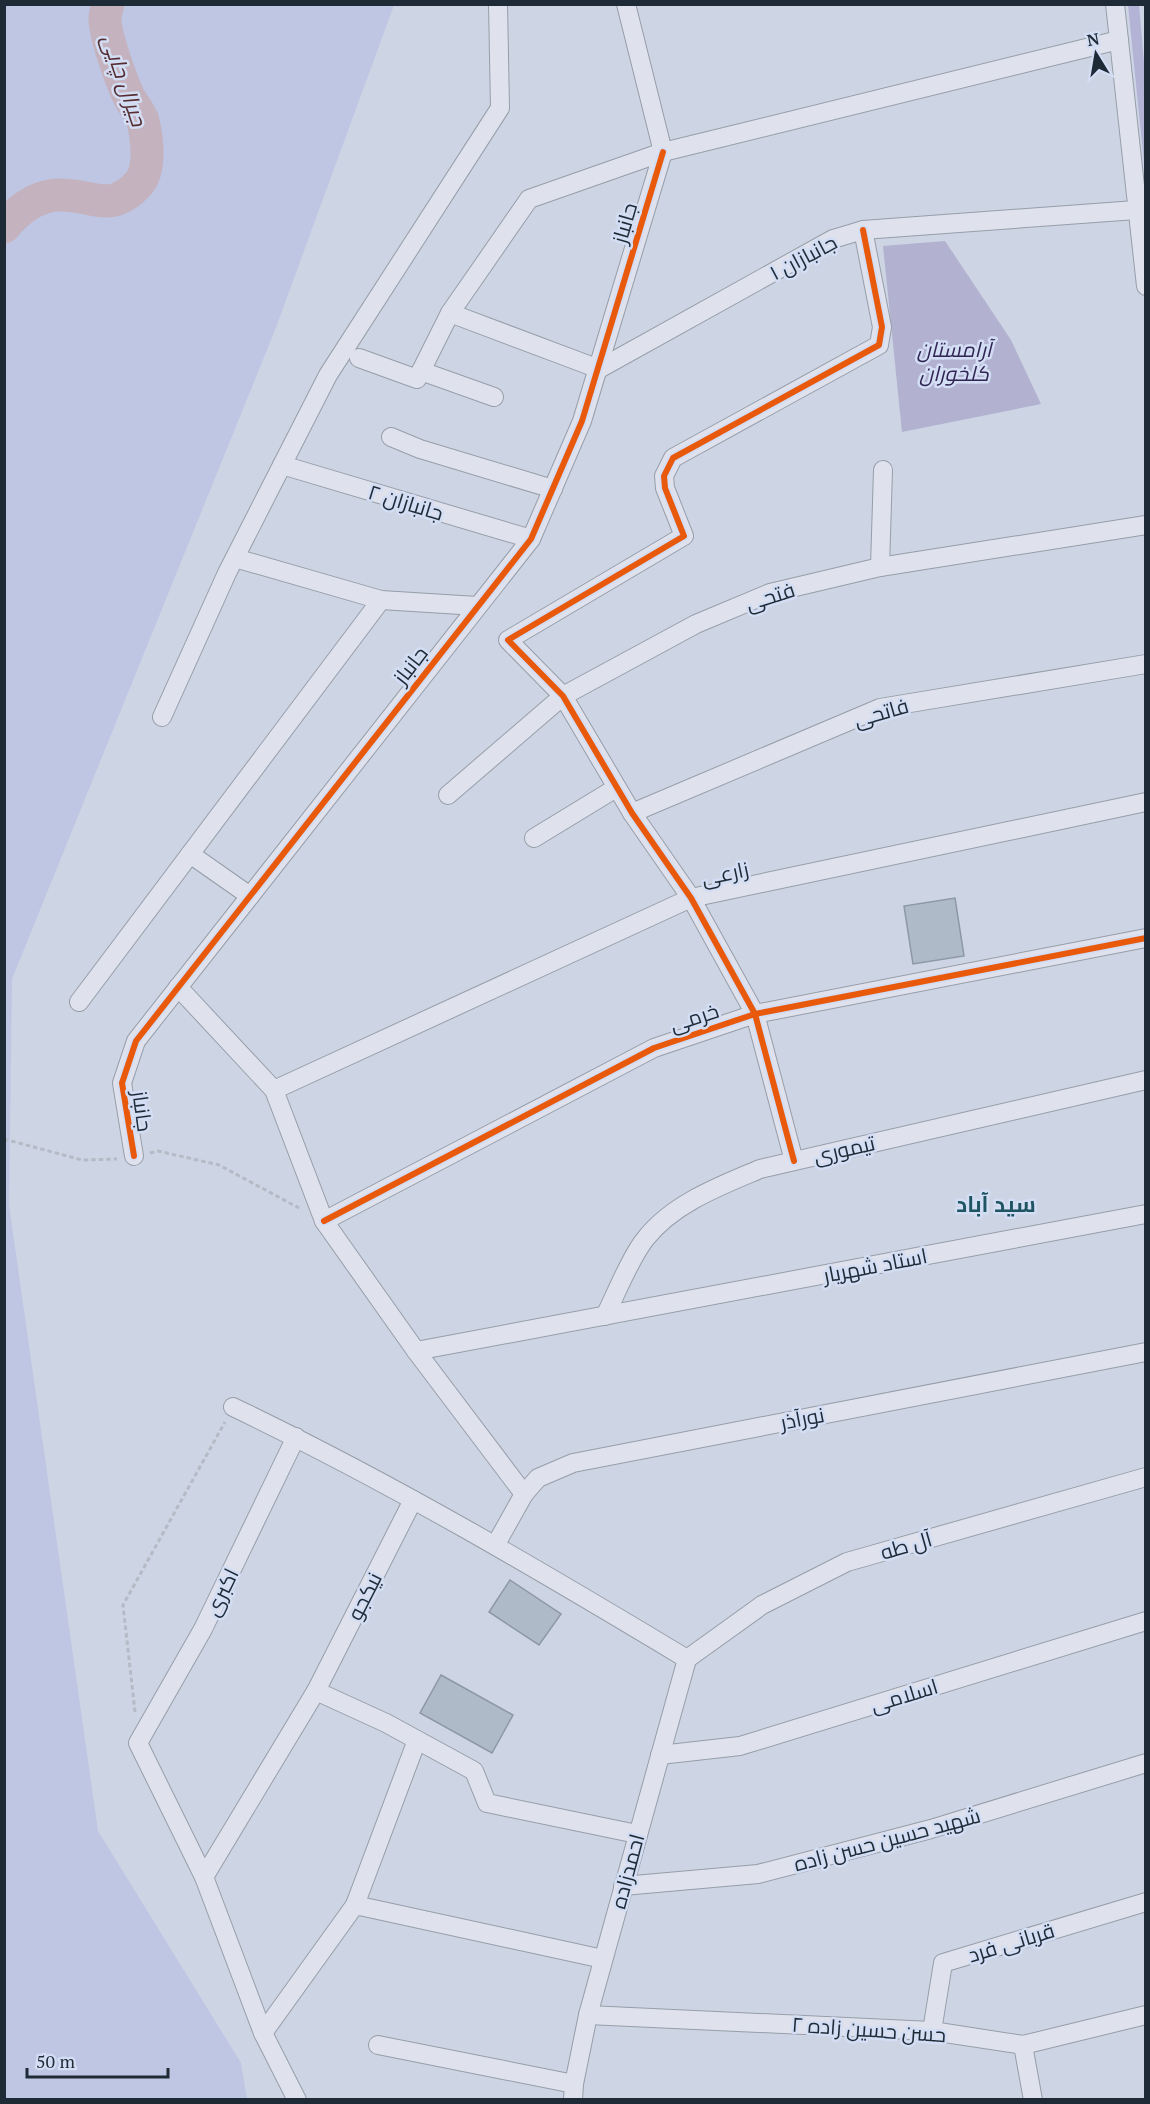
<svg xmlns="http://www.w3.org/2000/svg" width="1150" height="2104" font-family="'PT Serif',Cairo,serif">
<style>
.farmland{fill:#bec6e3}
.green{fill:#b3b3d6}
.cemetery{fill:#b2b2d0}
.lines{fill:none;stroke-linecap:round;stroke-linejoin:round}
.river{stroke:#c4b3be;stroke-width:33}
.building{fill:#aebac7;stroke:#8c98a4;stroke-width:1.5}
.minor-casing{stroke:#969ea9;stroke-width:20}
.path{stroke:#b5bbc5;stroke-width:3;stroke-dasharray:4.5 3;stroke-linecap:butt}
.minor{stroke:#dfe2ec;stroke-width:18}
.cycleway-casing{stroke:#d3ddf4;stroke-width:10}
.cycleway{stroke:#e8590c;stroke-width:6}
.labels{text-anchor:middle;dominant-baseline:central;stroke-width:5;stroke-linejoin:round;paint-order:stroke}
.street-label{font-size:21px;fill:#1e2b37;stroke:#d3ddf4}
.park-label{font-size:21px;font-style:italic;fill:#312553;stroke:#d3ddf4}
.water-label{font-size:22px;font-style:italic;fill:#562e31;stroke:#d3ddf4}
.neighbourhood-label{font-size:22px;font-weight:bold;fill:#1f5562;stroke:#d3ddf4}
</style>
<rect width="100%" height="100%" fill="#cdd4e4"/>
<!-- farmland -->
<polygon class="farmland" points="5,4 394,5 275,330 12,979 9,1205 98,1831 241,2063 247,2099 5,2099"/>
<!-- green -->
<polygon class="green" points="1128,5 1139,5 1146,86 1145,173"/>
<!-- cemetery -->
<polygon class="cemetery" points="945,241 1011,340 1041,404 902,432 883,246"/>
<g class="lines">
<!-- river -->
<path class="river" d="M4 227C18 210 35 196 58 195 91 193 110 216 139 183 151 169 147 138 143 121 140 112 133 105 129 97 121 80 105 36 105 18 105 14 107 8 108 4"/>
</g>
<!-- building -->
<g class="building">
<polygon points="955,898 964,956 913,964 904,906"/>
<polygon points="510,1580 561,1614 539,1645 489,1612"/>
<polygon points="441,1675 513,1715 492,1753 420,1713"/>
</g>
<g class="lines">
<defs>
<g id="minor">
<polyline points="626,4 663,152"/>
<polyline points="1115,4 1146,286"/>
<polyline points="450,313 599,369 833,239 863,230 1136,210"/>
<polyline points="359,358 417,379 450,313 529,199 663,152 1119,40"/>
<polyline points="421,371 494,397"/>
<polyline points="391,437 420,449 553,489"/>
<polyline points="282,465 531,539"/>
<polyline points="235,558 381,600 477,606"/>
<polyline points="880,567 883,470"/>
<polyline points="162,717 227,573 328,375 500,108 498,4"/>
<polyline points="448,795 563,696 696,624 770,593 880,567 1146,525"/>
<polyline points="632,813 880,708 1146,664"/>
<polyline points="534,838 616,788"/>
<polyline points="190,854 250,896"/>
<polyline points="178,987 274,1090 324,1221 416,1351 524,1494"/>
<polyline points="79,1002 381,600"/>
<polyline points="274,1090 691,898 1146,802"/>
<polyline points="134,1156 122,1083 136,1041 531,539 582,421 663,152"/>
<polyline points="794,1161 755,1014 691,898 632,813 563,696 508,640 684,536 665,488 664,476 673,458 879,345 882,327 863,230"/>
<polyline points="324,1221 654,1048 755,1014 1146,938"/>
<path d="M605 1316C616 1294 631 1256 646 1238 674 1203 720 1186 760 1169L1146 1080"/>
<polyline points="416,1351 1146,1214"/>
<path d="M233 1407C390 1482 539 1570 687 1659"/>
<polyline points="496,1544 524,1494 538,1478 573,1463 1146,1352"/>
<polyline points="687,1659 762,1605 847,1562 1146,1477"/>
<polyline points="316,1691 386,1723 474,1771 487,1803 637,1834"/>
<polyline points="660,1755 740,1746 1146,1621"/>
<polyline points="204,1877 138,1743 203,1629 296,1437"/>
<polyline points="623,1886 758,1874 931,1829 1146,1763"/>
<polyline points="355,1905 417,1740"/>
<polyline points="588,2015 932,2031 1023,2045 1146,2015"/>
<polyline points="932,2031 943,1963 1146,1902"/>
<polyline points="263,2033 355,1905 603,1959"/>
<polyline points="378,2045 574,2084"/>
<polyline points="1023,2045 1033,2100"/>
<polyline points="297,2100 263,2033 204,1877 316,1691 413,1500"/>
<polyline points="573,2100 574,2084 588,2015 687,1659"/>
</g>
</defs>
<!-- minor casing -->
<use href="#minor" class="minor-casing"/>
<!-- path -->
<g class="path">
<polyline points="4,1139 82,1160 117,1159"/>
<polyline points="150,1153 158,1151 219,1165 299,1208"/>
<polyline points="135,1712 123,1605 225,1422"/>
</g>
<!-- minor -->
<use href="#minor" class="minor"/>
<defs>
<g id="cycleway">
<polyline points="134,1156 122,1083 136,1041 531,539 582,421 663,152"/>
<polyline points="794,1161 755,1014 691,898 632,813 563,696 508,640 684,536 665,488 664,476 673,458 879,345 882,327 863,230"/>
<polyline points="324,1221 654,1048 755,1014 1146,938"/>
</g>
</defs>
<!-- cycleway casing -->
<use href="#cycleway" class="cycleway-casing"/>
<!-- cycleway -->
<use href="#cycleway" class="cycleway"/>
</g>
<g class="labels">
<!-- street labels -->
<g class="street-label">
<text transform="translate(624 223) rotate(-74)">جانباز</text>
<text transform="translate(803 257) rotate(-28)">جانبازان ۱</text>
<text transform="translate(406 502) rotate(17)">جانبازان ۲</text>
<text transform="translate(770 596) rotate(-18)">فتحی</text>
<text transform="translate(410 665) rotate(-52)">جانباز</text>
<text transform="translate(881 712) rotate(-16)">فاتحی</text>
<text transform="translate(725 873) rotate(-12)">زارعی</text>
<text transform="translate(694 1017) rotate(-18)">خرمی</text>
<text transform="translate(143 1111) rotate(82)">جانباز</text>
<text transform="translate(844 1149) rotate(-13)">تیموری</text>
<text transform="translate(875 1265) rotate(-11)">استاد شهریار</text>
<text transform="translate(802 1418) rotate(-11)">نورآذر</text>
<text transform="translate(906 1545) rotate(-16)">آل طه</text>
<text transform="translate(221 1592) rotate(-64)">اکبری</text>
<text transform="translate(364 1596) rotate(-63)">نیکجو</text>
<text transform="translate(904 1695) rotate(-17)">اسلامی</text>
<text transform="translate(887 1839) rotate(-15)">شهید حسین حسن زاده</text>
<text transform="translate(627 1871) rotate(-75)">احمدزاده</text>
<text transform="translate(1011 1942) rotate(-17)">قربانی فرد</text>
<text transform="translate(869 2029) rotate(4)">حسن حسین زاده ۲</text>
</g>
<!-- park labels -->
<g class="park-label">
<text x="954" y="349">آرامستان<tspan x="954" dy="24">کلخوران</tspan></text>
</g>
<!-- water labels -->
<g class="water-label">
<text transform="translate(125 80) rotate(71)">جیرال چایی</text>
</g>
<!-- neighbourhood labels -->
<g class="neighbourhood-label">
<text x="996" y="1203">سید آباد</text>
</g>
</g>
<!-- border -->
<rect width="1150" height="2104" fill="none" stroke="#1e2b37" stroke-width="12"/>
<!-- north arrow -->
<g transform="translate(1096 54) rotate(349)" stroke="#d3ddf4" stroke-width="4.5" paint-order="stroke">
<path d="M0-4.5L10 22L0 15L-10 22Z" fill="#1e2b37"/>
<text y="-9" font-size="16" font-weight="bold" text-anchor="middle" fill="#1e2b37">N</text>
</g>
<!-- scale -->
<path d="M27 2068v9h141v-9" fill="none" stroke="#1e2b37" stroke-width="3"/>
<text x="36" y="2068" font-size="18" fill="#1e2b37" stroke="#d3ddf4" stroke-width="4.5" paint-order="stroke">50 m</text>
</svg>
